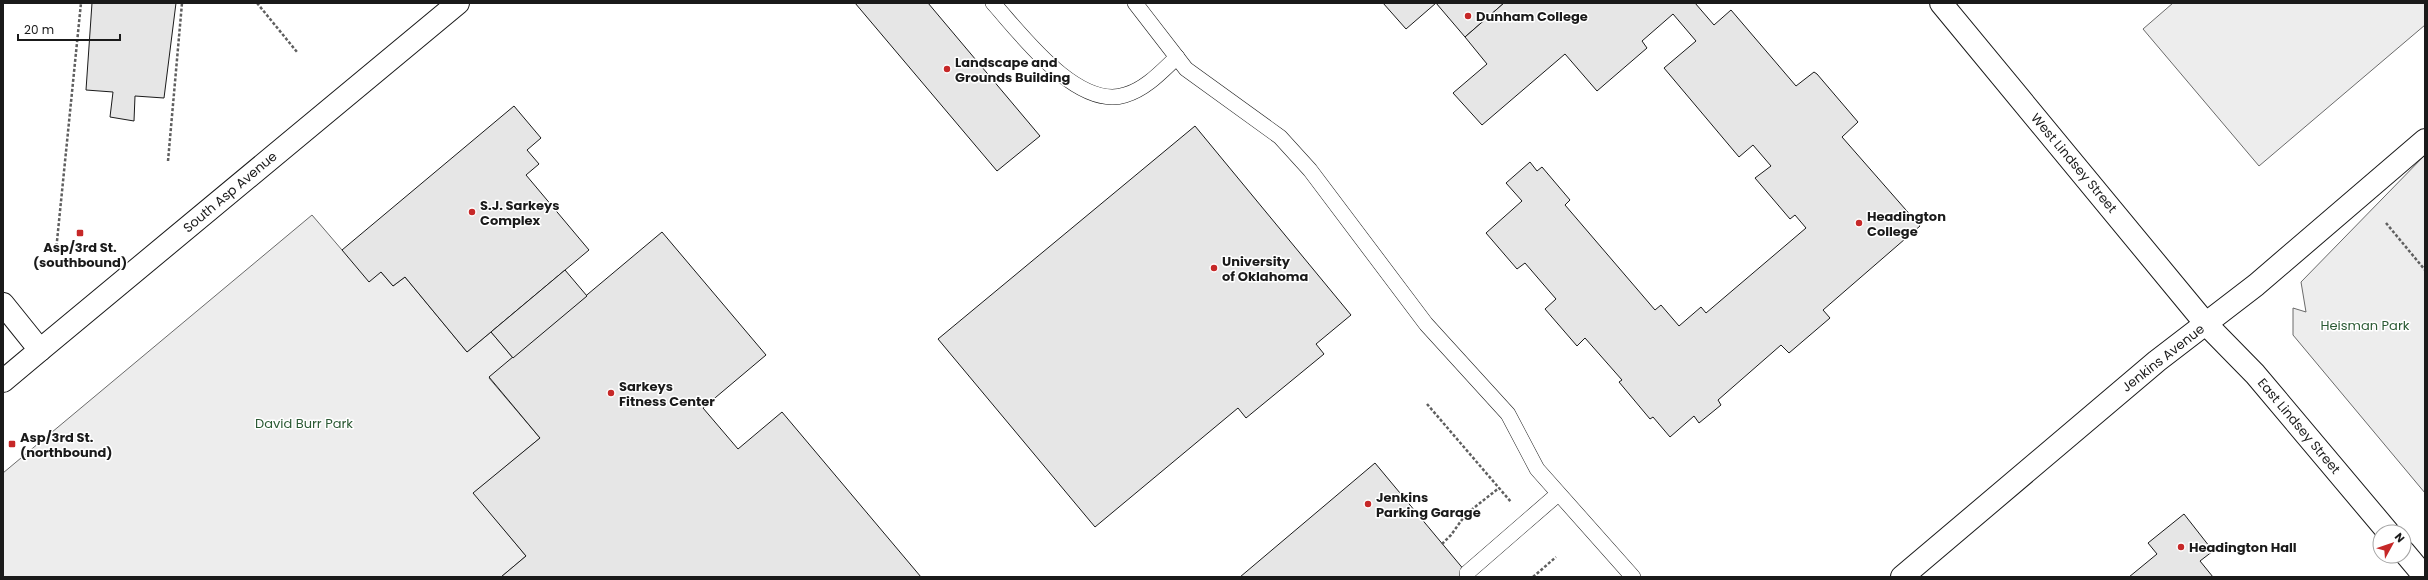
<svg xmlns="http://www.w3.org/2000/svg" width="2428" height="580" font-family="Poppins,sans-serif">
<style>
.built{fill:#ededed;stroke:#6a6a6a}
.building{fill:#e6e6e6;stroke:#1a1a1a}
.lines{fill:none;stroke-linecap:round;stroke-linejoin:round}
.service-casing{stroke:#1a1a1a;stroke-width:16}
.minor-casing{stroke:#1a1a1a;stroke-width:24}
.tertiary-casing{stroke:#1a1a1a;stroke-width:24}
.path{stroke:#5f5f5f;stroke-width:2.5;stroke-dasharray:3 2;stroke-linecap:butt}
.service{stroke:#fff;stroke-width:15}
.minor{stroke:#fff;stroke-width:22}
.tertiary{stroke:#fff;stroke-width:22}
.poi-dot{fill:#c62828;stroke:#fff;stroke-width:1.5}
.labels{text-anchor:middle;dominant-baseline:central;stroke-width:3;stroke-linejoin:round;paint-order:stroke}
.poi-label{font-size:13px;font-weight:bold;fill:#1a1a1a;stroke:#fff;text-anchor:start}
.street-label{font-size:13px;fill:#1a1a1a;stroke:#fff}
.park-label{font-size:13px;fill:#2b5a34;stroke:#fff}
</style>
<rect width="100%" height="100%" fill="#fff"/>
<!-- built -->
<g class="built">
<polygon points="2173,3 2425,3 2425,25 2259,166 2143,29"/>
<polygon points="2425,155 2425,493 2293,335 2293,308 2306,312 2301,282"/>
<polygon points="312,215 342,250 381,272 393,286 405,277 467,352 491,332 513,358 489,378 540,438 474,493 526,556 501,577 3,577 3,473"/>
</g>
<!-- building -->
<g class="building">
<polygon points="92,3 176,3 164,98 135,96 134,121 110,117 113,92 86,90"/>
<polygon points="855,3 928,3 1040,136 997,171"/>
<polygon points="1383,3 1504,3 1465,37 1436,3 1406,29"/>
<polygon points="1504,3 1695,3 1714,25 1731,10 1796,86 1814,72 1817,74 1858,122 1842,137 1920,226 1823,310 1830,318 1789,353 1781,345 1718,400 1721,405 1699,423 1694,416 1670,437 1653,417 1650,419 1619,382 1622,380 1585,338 1577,346 1545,309 1556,299 1525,263 1517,269 1486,233 1522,201 1506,183 1530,162 1537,171 1542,167 1570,200 1565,205 1655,310 1661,305 1679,326 1701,307 1706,313 1806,228 1795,215 1790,219 1755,178 1771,166 1753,145 1739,157 1664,68 1696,41 1673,14 1642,41 1647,48 1597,91 1565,54 1482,125 1453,93 1487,64 1465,37"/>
<polygon points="514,106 541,138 527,150 539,164 526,175 589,250 467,352 405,277 393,286 381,272 369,282 342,250"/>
<polygon points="1195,126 1351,315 1316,344 1324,354 1246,418 1238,408 1095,527 938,339"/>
<polygon points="662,232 766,355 703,408 738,449 782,412 921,577 501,577 526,556 473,493 540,438 489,377"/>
<polygon points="565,270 587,296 513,358 491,332"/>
<polygon points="1375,463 1470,577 1240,577"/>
<polygon points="2184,514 2213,551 2200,561 2213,577 2129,577 2157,554 2148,543"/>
</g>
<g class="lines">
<defs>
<g id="service">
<path d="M993 3C1021 34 1077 110 1125 95 1146 89 1162 71 1177 57"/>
<polyline points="1135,3 1186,69 1280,137 1310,170 1426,324 1508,414 1537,469 1633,577"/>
<polyline points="1467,573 1558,494"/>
</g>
<polyline id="minor" points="3,304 40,350 3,381"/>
<g id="tertiary">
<polyline points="1941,3 2206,324 2255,374 2388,532"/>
<polyline points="40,350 458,3"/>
<polyline points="2404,552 2425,577"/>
<polyline points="1902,577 2157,361 2256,285 2425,140"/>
</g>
</defs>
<!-- service casing -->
<use href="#service" class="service-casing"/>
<!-- minor casing -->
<use href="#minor" class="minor-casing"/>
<!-- tertiary casing -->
<use href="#tertiary" class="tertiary-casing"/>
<!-- path -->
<g class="path">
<polyline points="257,3 297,52"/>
<polyline points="168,161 182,3"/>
<polyline points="2386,223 2425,270"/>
<polyline points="56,251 81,3"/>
<polyline points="1427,404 1511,502"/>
<polyline points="1442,544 1451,535 1466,514 1499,488"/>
<polyline points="1533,577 1556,557"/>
</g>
<!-- service -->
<use href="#service" class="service"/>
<!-- minor -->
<use href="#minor" class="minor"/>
<!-- tertiary -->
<use href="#tertiary" class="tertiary"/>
</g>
<!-- markers -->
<g class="poi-dot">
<circle cx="1468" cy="16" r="4"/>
<circle cx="947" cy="69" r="4"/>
<circle cx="472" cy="212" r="4"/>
<circle cx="1859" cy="223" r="4"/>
<rect x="76" y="229" width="8" height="8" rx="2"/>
<circle cx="1214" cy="268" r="4"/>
<circle cx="611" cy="393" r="4"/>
<rect x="8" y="440" width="8" height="8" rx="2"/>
<circle cx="1368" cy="504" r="4"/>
<circle cx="2181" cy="547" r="4"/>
</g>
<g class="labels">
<!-- poi labels -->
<g class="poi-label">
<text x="1476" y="16">Dunham College</text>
<text x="955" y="62">Landscape and<tspan x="955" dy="15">Grounds Building</tspan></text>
<text x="480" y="205">S.J. Sarkeys<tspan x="480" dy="15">Complex</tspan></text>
<text x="1867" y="216">Headington<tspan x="1867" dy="15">College</tspan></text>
<text x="80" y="247" text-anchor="middle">Asp/3rd St.<tspan x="80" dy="15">(southbound)</tspan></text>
<text x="1222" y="261">University<tspan x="1222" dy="15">of Oklahoma</tspan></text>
<text x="619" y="386">Sarkeys<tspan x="619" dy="15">Fitness Center</tspan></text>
<text x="20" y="437">Asp/3rd St.<tspan x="20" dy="15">(northbound)</tspan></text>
<text x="1376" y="497">Jenkins<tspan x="1376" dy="15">Parking Garage</tspan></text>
<text x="2189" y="547">Headington Hall</text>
</g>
<!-- street labels -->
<g class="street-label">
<text transform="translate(2074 163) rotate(50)">West Lindsey Street</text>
<text transform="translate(230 192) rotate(-40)">South Asp Avenue</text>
<text transform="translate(2163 358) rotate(-38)">Jenkins Avenue</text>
<text transform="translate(2299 426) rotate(50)">East Lindsey Street</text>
</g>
<!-- park labels -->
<g class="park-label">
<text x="2365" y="325">Heisman Park</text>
<text x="304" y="423">David Burr Park</text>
</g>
</g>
<!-- border -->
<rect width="2428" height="580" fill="none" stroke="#1a1a1a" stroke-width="8"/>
<!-- north arrow -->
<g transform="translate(2392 544) rotate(50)"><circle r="19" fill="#ffffff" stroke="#a3a3a3"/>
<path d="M0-3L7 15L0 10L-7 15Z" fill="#c62828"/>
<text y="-6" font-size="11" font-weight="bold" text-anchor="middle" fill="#1a1a1a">N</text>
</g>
<!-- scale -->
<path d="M18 34v6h102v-6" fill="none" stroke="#1a1a1a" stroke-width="2"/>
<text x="24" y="34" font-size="12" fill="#1a1a1a" stroke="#ffffff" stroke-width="3" paint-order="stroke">20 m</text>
</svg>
